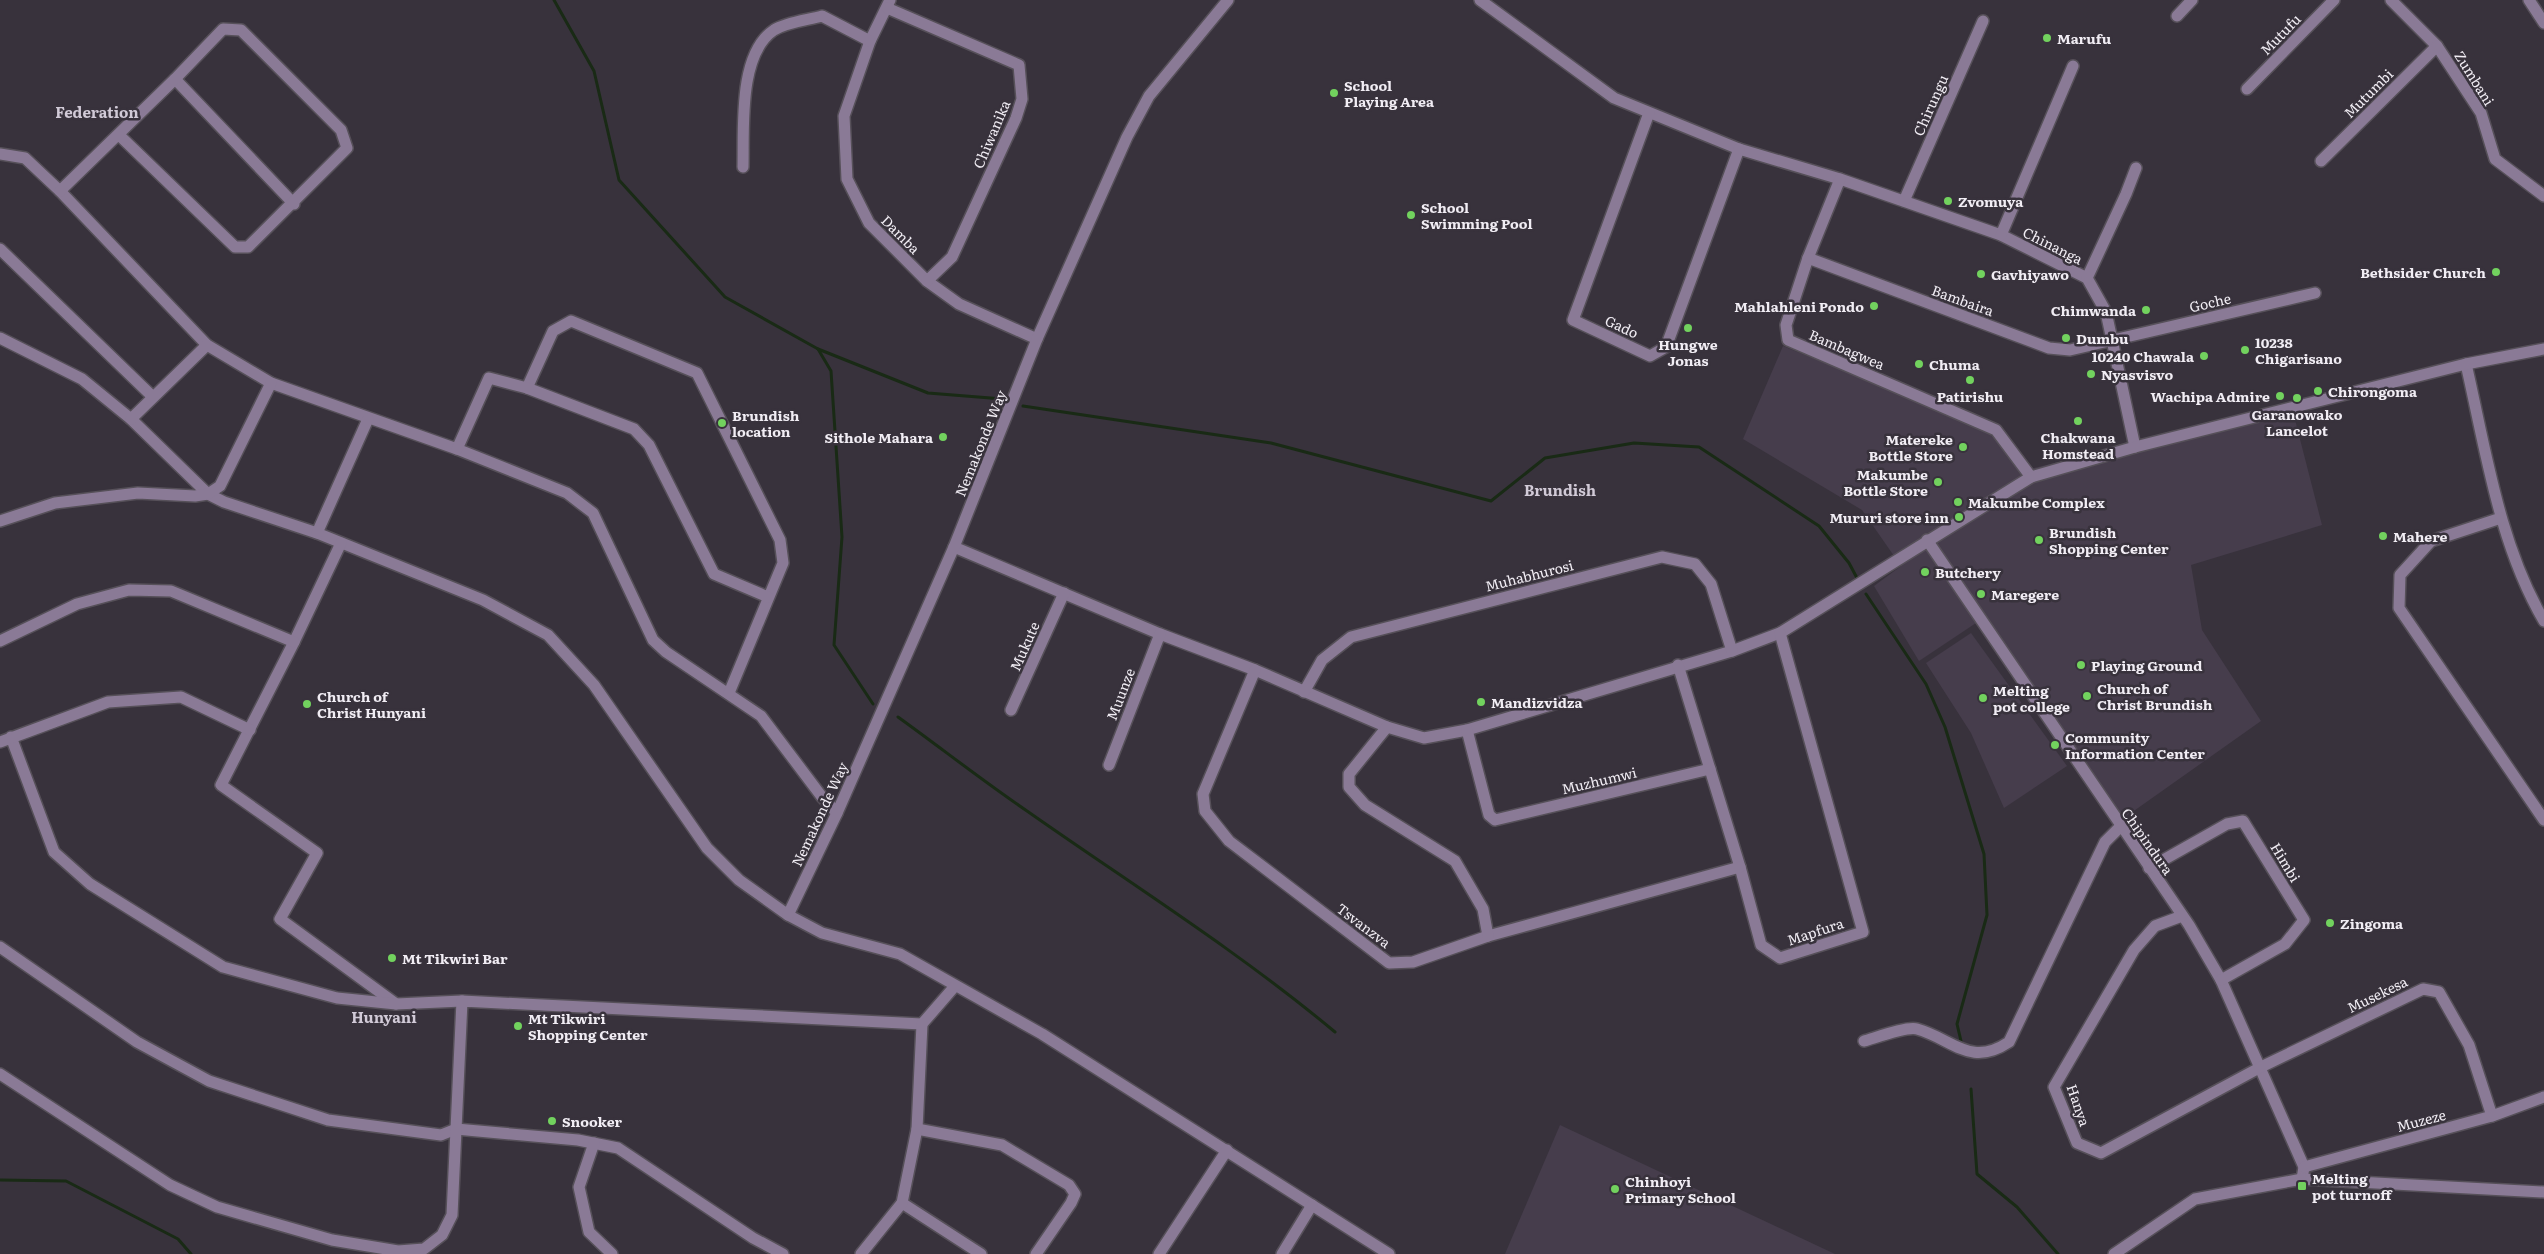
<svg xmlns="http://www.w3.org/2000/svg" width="2544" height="1254" font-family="Literata,serif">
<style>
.built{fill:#463d4c}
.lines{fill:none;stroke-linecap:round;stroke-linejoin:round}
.stream{stroke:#192a15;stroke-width:3}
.minor-casing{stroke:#565059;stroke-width:14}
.minor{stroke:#8a7a96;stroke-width:11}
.poi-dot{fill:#72d25e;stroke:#38323c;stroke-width:2}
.labels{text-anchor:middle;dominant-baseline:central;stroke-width:5;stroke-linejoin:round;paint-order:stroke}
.street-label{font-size:14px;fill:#f1edf4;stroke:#38323c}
.poi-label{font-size:14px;font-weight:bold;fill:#f1edf4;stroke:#38323c;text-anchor:start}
.neighbourhood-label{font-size:15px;font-weight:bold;fill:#d1cad7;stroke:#38323c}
</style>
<rect width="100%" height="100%" fill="#38323c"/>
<!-- built -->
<g class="built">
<polygon points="1783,346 1985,428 2022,471 2291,404 2322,525 2191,565 2202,630 2261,721 2114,825 1976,623 1919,661 1874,586 1901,566 1862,510 1743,439"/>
<polygon points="1971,633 2067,766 2004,808 1971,733 1926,663"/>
<polygon points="1560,1125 1835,1254 1505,1254"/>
</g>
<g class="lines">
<!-- stream -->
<g class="stream">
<polyline points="554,0 594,71 619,180 725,297 818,349 928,393 1003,399"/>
<polyline points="818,349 831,371 842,537 834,645 873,704"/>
<polyline points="1023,406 1271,443 1491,501 1545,458 1634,443 1699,447 1819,526 1849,563 1857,578"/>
<polyline points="1866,594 1926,684 1945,727 1984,854 1987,915 1957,1024 1961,1041"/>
<path d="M898 717C941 748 983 781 1027 811 1131 884 1238 951 1335 1032"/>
<polyline points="1971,1089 1977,1174 2017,1207 2058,1254"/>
<polyline points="0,1180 66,1181 178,1239 191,1254"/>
</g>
<defs>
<g id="minor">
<polyline points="890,0 870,41 844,116 847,179 869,223 927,281 959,304 1037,339"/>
<polyline points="1480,0 1614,98 1739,149 1840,179 2001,235 2087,278 2106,312 2135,447"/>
<polyline points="2391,0 2437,46 2481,113 2495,159 2544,196"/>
<polyline points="2529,0 2544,23"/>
<polyline points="887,8 1019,65 1022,99 1016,118 952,257 927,281"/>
<polyline points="2177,16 2192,0"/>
<polyline points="175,79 294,204"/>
<polyline points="2247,89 2334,0"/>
<polyline points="1649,113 1573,320 1650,356 1666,347 1739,149"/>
<polyline points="0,154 25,158 60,191 207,345 271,383 457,449 567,493 593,513 653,640 666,652 761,716 822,797 837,813"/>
<polyline points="2321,161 2437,46"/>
<path d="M743 167C744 128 738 54 774 30 787 22 808 20 822 16L870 41"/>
<polyline points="1840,179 1808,258 1786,325 1788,340 1996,430 2031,477"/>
<polyline points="60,191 175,79 223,29 241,30 341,130 347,148 248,247 235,247 119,135"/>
<polyline points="1904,201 1983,21"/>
<polyline points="2001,235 2073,66"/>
<polyline points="0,249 153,397"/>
<polyline points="1808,258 2049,348 2070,350 2315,293"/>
<polyline points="2087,278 2126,194 2136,168"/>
<polyline points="0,338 82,379 131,419 208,494 224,502 317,533 483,600 548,635 594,685 707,848 739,880 788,915 822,933 900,954 1042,1034 1389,1254"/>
<path d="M2466 364C2486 451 2499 544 2544 621"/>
<polyline points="527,388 553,331 571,321 697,373 780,540 783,563 729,693"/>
<polyline points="131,419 207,345"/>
<polyline points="457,449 489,378 527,388 634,429 649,445 714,574 768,597"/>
<polyline points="2501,518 2431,541 2400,575 2399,608 2544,820"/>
<polyline points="0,521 55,503 138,493 195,496 208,494 220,486 271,383"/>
<polyline points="317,533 368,419"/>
<polyline points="1927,540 2189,925 2221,980 2304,1167 2302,1179"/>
<polyline points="341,543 294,642 221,785 317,853 280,919 396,1004"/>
<polyline points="954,547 1160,634 1255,670 1387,727 1424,738 1467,730 1732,651 1780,633 2031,477 2135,447 2466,364 2544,349"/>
<polyline points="0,641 77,604 129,590 171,591 294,642"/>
<polyline points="1678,665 1740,867 1761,945 1780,958 1863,932 1780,633"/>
<polyline points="1255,670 1203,794 1205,811 1229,841 1389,963 1413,962 1488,936 1740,867"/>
<polyline points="1304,692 1322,660 1351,637 1662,557 1695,564 1711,584 1732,651"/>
<polyline points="1011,710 1064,593"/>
<polyline points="1387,727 1349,774 1349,787 1365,805 1455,861 1483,909 1488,936"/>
<polyline points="1467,730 1489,815 1495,820 1710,769"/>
<polyline points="11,737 54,852 90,884 223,967 337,998 396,1004 462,1001"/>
<polyline points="0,742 108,702 181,697 250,730"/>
<polyline points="1109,765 1160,634"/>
<polyline points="2149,868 2227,824 2243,821 2304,920 2285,944 2221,980"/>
<polyline points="788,915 837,813 954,547 1037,339 1127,137 1149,96 1228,0"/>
<polyline points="2182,916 2155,926 2134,950 2054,1087 2077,1143 2101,1153 2261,1067 2423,989 2439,992 2469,1045 2492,1116"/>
<polyline points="0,947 137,1042 209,1081 328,1120 441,1135 456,1129 578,1140 618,1148 753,1238 783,1254"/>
<path d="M1864 1041C1875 1038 1907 1026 1917 1029 1953 1039 1970 1068 2009 1042L2105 842 2120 827"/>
<polyline points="0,1074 170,1185 217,1207 332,1240 398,1251 424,1249 442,1235 452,1215 462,1001 922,1024 955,986"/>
<polyline points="917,1129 1002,1145 1069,1185 1075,1194 1071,1203 1036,1254"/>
<polyline points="594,1143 579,1187 589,1232 612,1254"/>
<polyline points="2304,1167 2492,1116 2544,1097"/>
<polyline points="902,1203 981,1254"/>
<polyline points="861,1254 902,1203 917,1129 922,1024"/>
<polyline points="1159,1254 1227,1150"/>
<polyline points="1282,1254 1312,1205"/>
<polyline points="2114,1254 2195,1199 2302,1179 2544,1192"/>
</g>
</defs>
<!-- minor casing -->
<use href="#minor" class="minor-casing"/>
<!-- minor -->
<use href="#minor" class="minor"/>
</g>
<!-- markers -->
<g class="poi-dot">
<circle cx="2047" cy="38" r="5"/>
<circle cx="1334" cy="93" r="5"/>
<circle cx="1948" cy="201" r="5"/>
<circle cx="1411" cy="215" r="5"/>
<circle cx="2496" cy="272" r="5"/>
<circle cx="1981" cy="274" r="5"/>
<circle cx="1874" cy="306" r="5"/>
<circle cx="2146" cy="310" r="5"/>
<circle cx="1688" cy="328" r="5"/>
<circle cx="2066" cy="338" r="5"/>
<circle cx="2245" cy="350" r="5"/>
<circle cx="2204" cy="356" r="5"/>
<circle cx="1919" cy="364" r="5"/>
<circle cx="2091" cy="374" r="5"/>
<circle cx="1970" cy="380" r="5"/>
<circle cx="2318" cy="391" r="5"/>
<circle cx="2280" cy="396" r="5"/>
<circle cx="2297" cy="398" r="5"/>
<circle cx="2078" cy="421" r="5"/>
<circle cx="722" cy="423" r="5"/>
<circle cx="943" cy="437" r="5"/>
<circle cx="1963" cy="447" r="5"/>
<circle cx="1938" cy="482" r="5"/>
<circle cx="1958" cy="502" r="5"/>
<circle cx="1959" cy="517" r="5"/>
<circle cx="2383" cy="536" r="5"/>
<circle cx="2039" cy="540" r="5"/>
<circle cx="1925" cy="572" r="5"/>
<circle cx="1981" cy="594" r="5"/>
<circle cx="2081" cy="665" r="5"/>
<circle cx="2087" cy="696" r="5"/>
<circle cx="1983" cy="698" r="5"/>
<circle cx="1481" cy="702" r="5"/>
<circle cx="307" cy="704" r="5"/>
<circle cx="2055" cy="745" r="5"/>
<circle cx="2330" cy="923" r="5"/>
<circle cx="392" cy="958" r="5"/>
<circle cx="518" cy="1026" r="5"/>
<circle cx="552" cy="1121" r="5"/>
<rect x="2297" y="1181" width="10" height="10" rx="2.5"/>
<circle cx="1615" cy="1189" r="5"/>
</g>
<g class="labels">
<!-- street labels -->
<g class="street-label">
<text transform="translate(2280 34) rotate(-46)">Mutufu</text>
<text transform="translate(2475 78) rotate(58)">Zumbani</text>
<text transform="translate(2368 93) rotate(-45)">Mutumbi</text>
<text transform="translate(1930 105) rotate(-66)">Chirungu</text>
<text transform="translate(991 134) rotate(-67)">Chiwanika</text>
<text transform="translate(901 234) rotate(45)">Damba</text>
<text transform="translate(2053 245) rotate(27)">Chinanga</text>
<text transform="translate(1963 300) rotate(20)">Bambaira</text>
<text transform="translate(2210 302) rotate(-13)">Goche</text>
<text transform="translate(1622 326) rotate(25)">Gado</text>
<text transform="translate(1847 349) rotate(23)">Bambagwea</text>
<text transform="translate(980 443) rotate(-68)">Nemakonde Way</text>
<text transform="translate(1529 575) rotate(-14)">Muhabhurosi</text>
<text transform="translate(1024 646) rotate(-66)">Mukute</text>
<text transform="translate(1120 694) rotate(-69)">Muunze</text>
<text transform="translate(1599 780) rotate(-13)">Muzhumwi</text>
<text transform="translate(819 814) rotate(-65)">Nemakonde Way</text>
<text transform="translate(2148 841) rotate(55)">Chipindura</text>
<text transform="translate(2286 862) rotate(59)">Himbi</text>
<text transform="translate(1364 925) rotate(37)">Tsvanzva</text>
<text transform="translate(1815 931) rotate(-18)">Mapfura</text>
<text transform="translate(2377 994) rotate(-26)">Musekesa</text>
<text transform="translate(2079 1105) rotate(71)">Hanya</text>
<text transform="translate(2421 1120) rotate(-15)">Muzeze</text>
</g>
<!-- poi labels -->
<g class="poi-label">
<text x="2057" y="38">Marufu</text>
<text x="1344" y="85">School<tspan x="1344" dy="16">Playing Area</tspan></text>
<text x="1958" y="201">Zvomuya</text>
<text x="1421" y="207">School<tspan x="1421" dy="16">Swimming Pool</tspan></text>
<text x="2486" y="272" text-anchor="end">Bethsider Church</text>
<text x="1991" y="274">Gavhiyawo</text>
<text x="1864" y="306" text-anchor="end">Mahlahleni Pondo</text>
<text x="2136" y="310" text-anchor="end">Chimwanda</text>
<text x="2076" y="338">Dumbu</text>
<text x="2255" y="342">10238<tspan x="2255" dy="16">Chigarisano</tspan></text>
<text x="1688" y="344" text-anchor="middle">Hungwe<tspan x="1688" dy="16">Jonas</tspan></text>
<text x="2194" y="356" text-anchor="end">10240 Chawala</text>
<text x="1929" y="364">Chuma</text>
<text x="2101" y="374">Nyasvisvo</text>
<text x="2328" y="391">Chirongoma</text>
<text x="1970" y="396" text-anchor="middle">Patirishu</text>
<text x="2270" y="396" text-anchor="end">Wachipa Admire</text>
<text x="2297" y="414" text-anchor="middle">Garanowako<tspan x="2297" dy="16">Lancelot</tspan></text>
<text x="732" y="415">Brundish<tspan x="732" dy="16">location</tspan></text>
<text x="933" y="437" text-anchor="end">Sithole Mahara</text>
<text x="2078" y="437" text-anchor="middle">Chakwana<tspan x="2078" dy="16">Homstead</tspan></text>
<text x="1953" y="439" text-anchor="end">Matereke<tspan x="1953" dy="16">Bottle Store</tspan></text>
<text x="1928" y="474" text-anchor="end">Makumbe<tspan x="1928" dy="16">Bottle Store</tspan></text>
<text x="1968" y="502">Makumbe Complex</text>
<text x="1949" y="517" text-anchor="end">Mururi store inn</text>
<text x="2049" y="532">Brundish<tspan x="2049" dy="16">Shopping Center</tspan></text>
<text x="2393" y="536">Mahere</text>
<text x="1935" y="572">Butchery</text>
<text x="1991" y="594">Maregere</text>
<text x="2091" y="665">Playing Ground</text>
<text x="2097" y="688">Church of<tspan x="2097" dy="16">Christ Brundish</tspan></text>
<text x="1993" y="690">Melting<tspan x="1993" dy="16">pot college</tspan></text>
<text x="317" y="696">Church of<tspan x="317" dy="16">Christ Hunyani</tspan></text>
<text x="1491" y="702">Mandizvidza</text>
<text x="2065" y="737">Community<tspan x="2065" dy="16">Information Center</tspan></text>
<text x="2340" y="923">Zingoma</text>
<text x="402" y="958">Mt Tikwiri Bar</text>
<text x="528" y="1018">Mt Tikwiri<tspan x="528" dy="16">Shopping Center</tspan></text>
<text x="562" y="1121">Snooker</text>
<text x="2312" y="1178">Melting<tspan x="2312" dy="16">pot turnoff</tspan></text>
<text x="1625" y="1181">Chinhoyi<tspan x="1625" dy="16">Primary School</tspan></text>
</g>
<!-- neighbourhood labels -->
<g class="neighbourhood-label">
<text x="97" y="111">Federation</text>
<text x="1560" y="489">Brundish</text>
<text x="384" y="1016">Hunyani</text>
</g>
</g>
</svg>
